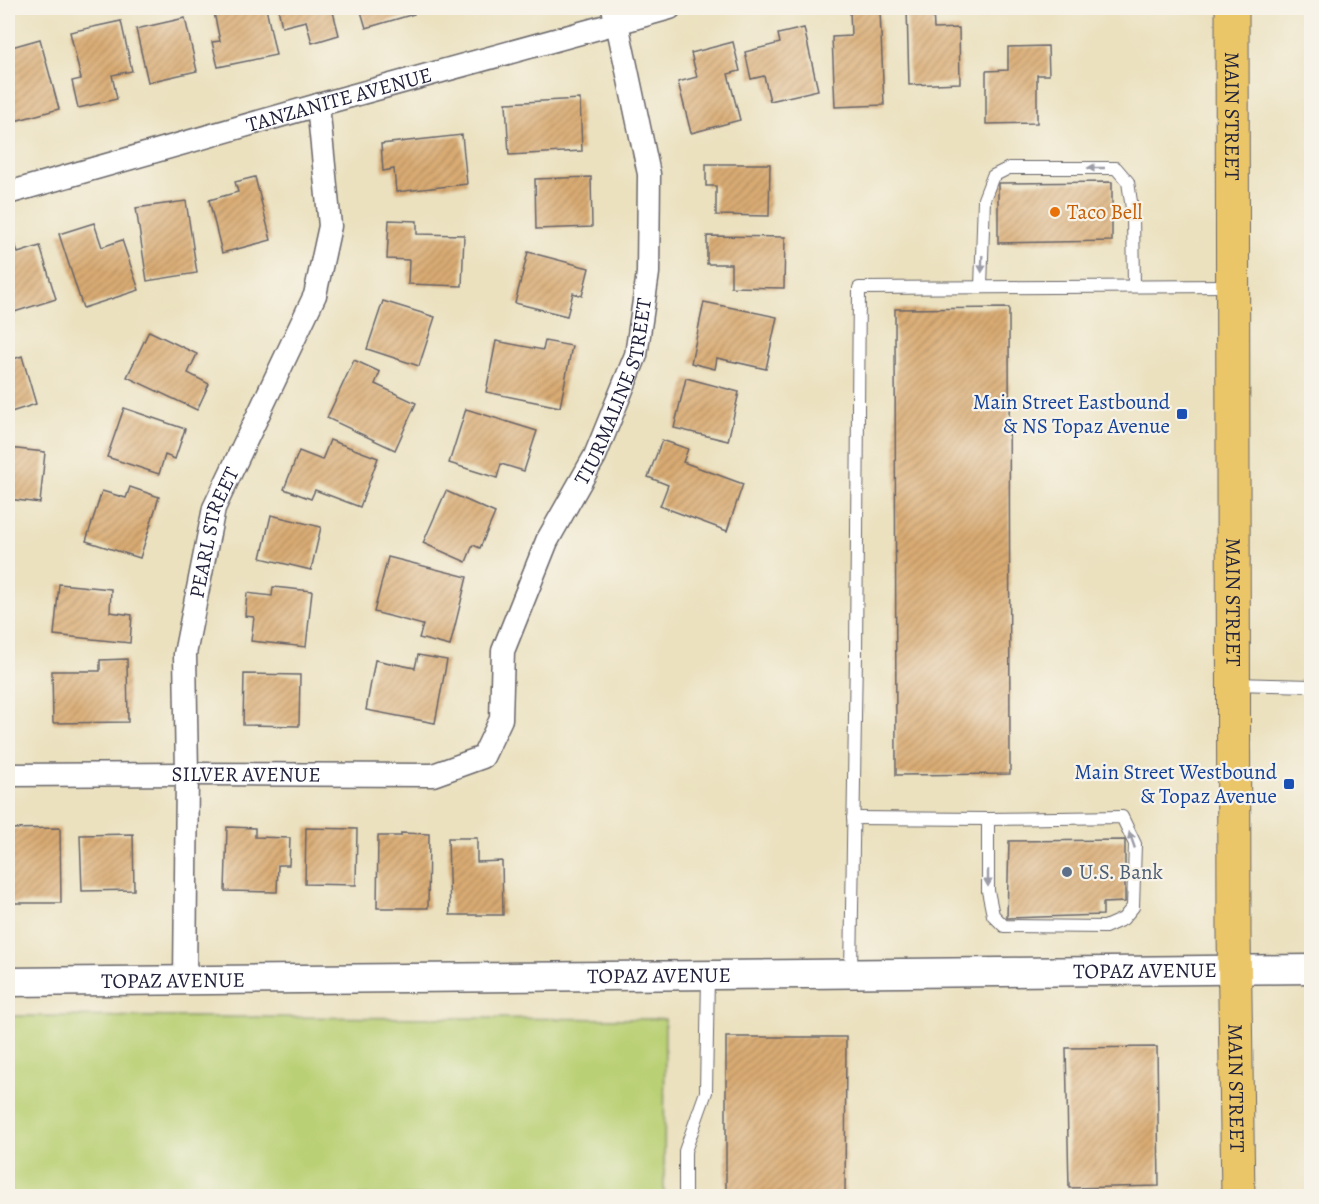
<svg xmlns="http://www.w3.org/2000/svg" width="1319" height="1204" font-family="Alegreya,serif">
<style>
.grass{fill:#bad074;stroke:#6e7958;stroke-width:1.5}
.building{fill:url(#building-hatch)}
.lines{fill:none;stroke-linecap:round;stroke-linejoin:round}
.service-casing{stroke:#686569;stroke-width:14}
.minor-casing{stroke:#686569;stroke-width:25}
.tertiary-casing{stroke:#686569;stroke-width:31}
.primary-casing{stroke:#686569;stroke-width:35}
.service{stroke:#fff;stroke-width:12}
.minor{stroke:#fff;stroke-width:22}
.tertiary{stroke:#fff;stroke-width:28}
.primary{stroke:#ebc669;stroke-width:33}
.oneway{fill:#9c9ca7}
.food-dot{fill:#e8710a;stroke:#f7f3e8;stroke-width:2}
.transit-dot{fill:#1a4fb4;stroke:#f7f3e8;stroke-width:2}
.service-dot{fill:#5c6f8a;stroke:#f7f3e8;stroke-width:2}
.labels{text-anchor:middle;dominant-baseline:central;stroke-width:4.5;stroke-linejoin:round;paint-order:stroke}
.street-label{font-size:21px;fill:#22223b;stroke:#f7f3e8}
.food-label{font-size:21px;fill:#c56008;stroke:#f7f3e8;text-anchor:start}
.transit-label{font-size:21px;fill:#164399;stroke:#f7f3e8;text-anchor:end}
.service-label{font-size:21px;fill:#4e5e75;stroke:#f7f3e8;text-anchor:start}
</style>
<defs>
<pattern id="building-hatch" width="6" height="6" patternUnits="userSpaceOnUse" patternTransform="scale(1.5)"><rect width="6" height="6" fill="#daac73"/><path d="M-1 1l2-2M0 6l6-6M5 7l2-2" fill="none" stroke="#b08c60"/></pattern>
</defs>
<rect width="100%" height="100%" fill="#f7f3e8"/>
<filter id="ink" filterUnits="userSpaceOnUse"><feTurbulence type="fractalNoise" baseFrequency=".0167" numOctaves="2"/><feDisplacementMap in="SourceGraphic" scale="12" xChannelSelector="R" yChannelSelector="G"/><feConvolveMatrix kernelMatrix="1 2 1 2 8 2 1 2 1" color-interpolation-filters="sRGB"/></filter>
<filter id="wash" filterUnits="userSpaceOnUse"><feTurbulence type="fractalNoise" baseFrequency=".008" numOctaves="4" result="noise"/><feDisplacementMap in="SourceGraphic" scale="24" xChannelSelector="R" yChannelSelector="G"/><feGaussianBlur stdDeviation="1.35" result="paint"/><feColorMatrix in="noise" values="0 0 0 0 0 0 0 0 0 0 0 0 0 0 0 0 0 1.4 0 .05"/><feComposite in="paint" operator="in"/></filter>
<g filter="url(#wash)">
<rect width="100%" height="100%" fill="#ebe1bf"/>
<!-- grass -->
<polygon class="grass" points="8,1016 665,1019 664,1196 8,1196"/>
<g id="blocks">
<!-- building -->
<g class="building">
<polygon points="213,8 266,8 276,55 218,67 212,42 220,41"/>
<polygon points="278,8 332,8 339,35 312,43 306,21 282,27"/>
<polygon points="360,8 412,8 414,14 366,28"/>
<polygon points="907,8 933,8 934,29 959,28 960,83 909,85"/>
<polygon points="880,10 884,105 835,107 832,37 851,36 850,11"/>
<polygon points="185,18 197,71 148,82 136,29"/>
<polygon points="121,21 132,71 112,75 117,99 78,108 72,81 81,79 70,32"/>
<polygon points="804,28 818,90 770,101 764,76 751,79 745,52 780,43 778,34"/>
<polygon points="40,39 59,109 11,122 8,110 8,48"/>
<polygon points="733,42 740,71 728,74 740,120 691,133 678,82 697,77 691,53"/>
<polygon points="1048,46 1049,75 1037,75 1037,123 986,124 986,71 1008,70 1008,47"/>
<polygon points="580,99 582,151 509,155 506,103"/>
<polygon points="462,135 467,184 396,192 394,169 383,171 381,144"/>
<polygon points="706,164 770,164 769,216 716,215 716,186 706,186"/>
<polygon points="255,177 271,240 222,253 209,200 238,192 235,182"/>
<polygon points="591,177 592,227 536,229 535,179"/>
<polygon points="1112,182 1112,241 998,243 998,183"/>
<polygon points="186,201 197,273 147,281 136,208"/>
<polygon points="389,220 417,221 417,234 464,235 462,286 408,284 409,260 387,259"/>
<polygon points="94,223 102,247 122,240 139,290 83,308 59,234"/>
<polygon points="707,236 785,237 784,288 731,287 731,264 707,264"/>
<polygon points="15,243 18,253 40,246 56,299 8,314 8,245"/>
<polygon points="528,252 589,268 582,296 573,293 567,316 515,303"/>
<polygon points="383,301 435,317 419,366 367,349"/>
<polygon points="704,302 777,317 766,369 717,358 715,369 691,363"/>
<polygon points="1009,308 1010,774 896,775 895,309"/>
<polygon points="149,331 197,354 188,373 209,384 197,410 127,377"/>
<polygon points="496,341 543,350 545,341 572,346 560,407 486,392"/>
<polygon points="22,356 36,404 8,413 8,361"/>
<polygon points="354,360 380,372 375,384 416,403 395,450 327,418"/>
<polygon points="686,378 739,392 728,441 674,428"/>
<polygon points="124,408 185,429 175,459 165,455 159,474 107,457"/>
<polygon points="466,409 537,431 524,471 501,464 497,478 449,463"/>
<polygon points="330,440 378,458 360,507 315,490 311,499 284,489 299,451 322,460"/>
<polygon points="662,440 688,449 683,462 743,484 727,531 660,506 668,485 648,477"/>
<polygon points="8,448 45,452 40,503 8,499"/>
<polygon points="130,487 159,497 140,558 86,541 102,491 126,498"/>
<polygon points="446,491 495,513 480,548 473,545 466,562 423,543"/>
<polygon points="271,515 321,527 311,570 261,558"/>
<polygon points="388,557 467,577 450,646 419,638 423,625 374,612"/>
<polygon points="59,584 111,589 110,612 132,615 130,643 54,635"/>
<polygon points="273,587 312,591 306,647 251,641 254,617 245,616 247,593 272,596"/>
<polygon points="418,655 447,660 435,723 366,710 375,660 415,668"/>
<polygon points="127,659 128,722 53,723 52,671 100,671 100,660"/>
<polygon points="244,674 300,675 299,726 243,725"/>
<polygon points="227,827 255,828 255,837 290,838 289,865 278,865 277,892 225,891"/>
<polygon points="60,828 61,903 9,903 8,829"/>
<polygon points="306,828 357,829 356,885 305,884"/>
<polygon points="401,833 429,834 428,908 377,908 378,836 401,836"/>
<polygon points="133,834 134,890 82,891 80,835"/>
<polygon points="448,838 477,838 477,862 502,861 503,915 450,915"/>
<polygon points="1125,840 1125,902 1103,903 1103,915 1007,918 1009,841"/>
<polygon points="726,1037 846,1037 845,1196 726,1196"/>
<polygon points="1157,1047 1159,1186 1069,1188 1066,1048"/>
</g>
</g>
</g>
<g filter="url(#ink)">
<use href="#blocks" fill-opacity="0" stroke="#686569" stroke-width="1.5"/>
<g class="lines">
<defs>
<g id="service">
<polyline points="981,287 984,199 993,176 1009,168 1116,168 1128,182 1133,215 1134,286"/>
<polyline points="1236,684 1312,686"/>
<polyline points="853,818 988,819 1122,817 1135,844 1133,907 1123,919 1105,927 1004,926 993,915 988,891 988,819"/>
<polyline points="851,973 856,654 859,288 1230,286"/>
<polyline points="685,1196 685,1151 706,1092 708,976"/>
</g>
<g id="minor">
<path id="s1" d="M8 193 318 105 617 23 670 8"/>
<path id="s2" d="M8 775 187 774 433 775 483 757 501 719 503 651 547 541 595 456 636 355 648 273 649 174 617 23 613 8"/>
<path id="s3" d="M185 981 187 774 185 654 214 508 315 295 330 226 318 105"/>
</g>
<g id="tertiary">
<path id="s4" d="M8 982 1312 969"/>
</g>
<g id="primary">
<path id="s5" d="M1232 8 1234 934 1238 1196"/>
</g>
</defs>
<!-- service casing -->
<use href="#service" class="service-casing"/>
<!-- minor casing -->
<use href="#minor" class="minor-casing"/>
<!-- tertiary casing -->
<use href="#tertiary" class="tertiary-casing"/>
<!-- primary casing -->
<use href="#primary" class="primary-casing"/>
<!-- service -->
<use href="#service" class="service"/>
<!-- minor -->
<use href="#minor" class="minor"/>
<!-- tertiary -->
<use href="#tertiary" class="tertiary"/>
<!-- primary -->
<use href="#primary" class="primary"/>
</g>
<!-- one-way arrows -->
<defs><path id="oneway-solid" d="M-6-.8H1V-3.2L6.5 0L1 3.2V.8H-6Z" transform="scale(1.5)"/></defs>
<g class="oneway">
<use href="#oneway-solid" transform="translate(1096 168) rotate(180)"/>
<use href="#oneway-solid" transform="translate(982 264) rotate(92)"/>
<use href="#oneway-solid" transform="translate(1132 840) rotate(-109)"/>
<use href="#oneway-solid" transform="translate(988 878) rotate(90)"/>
</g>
</g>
<!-- markers -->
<circle class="food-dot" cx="1055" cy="212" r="6"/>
<g class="transit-dot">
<rect x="1176" y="408" width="12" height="12" rx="3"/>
<rect x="1283" y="778" width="12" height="12" rx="3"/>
</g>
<circle class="service-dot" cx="1067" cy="872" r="6"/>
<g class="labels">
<!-- street labels -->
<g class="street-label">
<text stroke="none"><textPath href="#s1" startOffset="344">TANZANITE AVENUE</textPath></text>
<text stroke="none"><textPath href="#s5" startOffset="108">MAIN STREET</textPath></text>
<text stroke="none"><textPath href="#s2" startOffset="872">TIURMALINE STREET</textPath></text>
<text stroke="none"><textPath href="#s3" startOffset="452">PEARL STREET</textPath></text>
<text stroke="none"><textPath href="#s5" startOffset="594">MAIN STREET</textPath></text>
<text stroke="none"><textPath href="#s2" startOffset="238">SILVER AVENUE</textPath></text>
<text stroke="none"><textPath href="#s4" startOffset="1137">TOPAZ AVENUE</textPath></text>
<text stroke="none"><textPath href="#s4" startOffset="651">TOPAZ AVENUE</textPath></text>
<text stroke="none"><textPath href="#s4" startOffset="165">TOPAZ AVENUE</textPath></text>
<text stroke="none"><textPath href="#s5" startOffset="1080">MAIN STREET</textPath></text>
</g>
<!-- food labels -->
<g class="food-label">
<text x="1067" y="212">Taco Bell</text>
</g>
<!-- transit labels -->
<g class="transit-label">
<text x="1170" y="402">Main Street Eastbound<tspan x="1170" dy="24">&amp; NS Topaz Avenue</tspan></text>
<text x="1277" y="772">Main Street Westbound<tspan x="1277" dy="24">&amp; Topaz Avenue</tspan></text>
</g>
<!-- service labels -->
<g class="service-label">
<text x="1079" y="872">U.S. Bank</text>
</g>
</g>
<!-- margin -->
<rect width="1319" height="1204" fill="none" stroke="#f7f3e8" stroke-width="30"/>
</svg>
